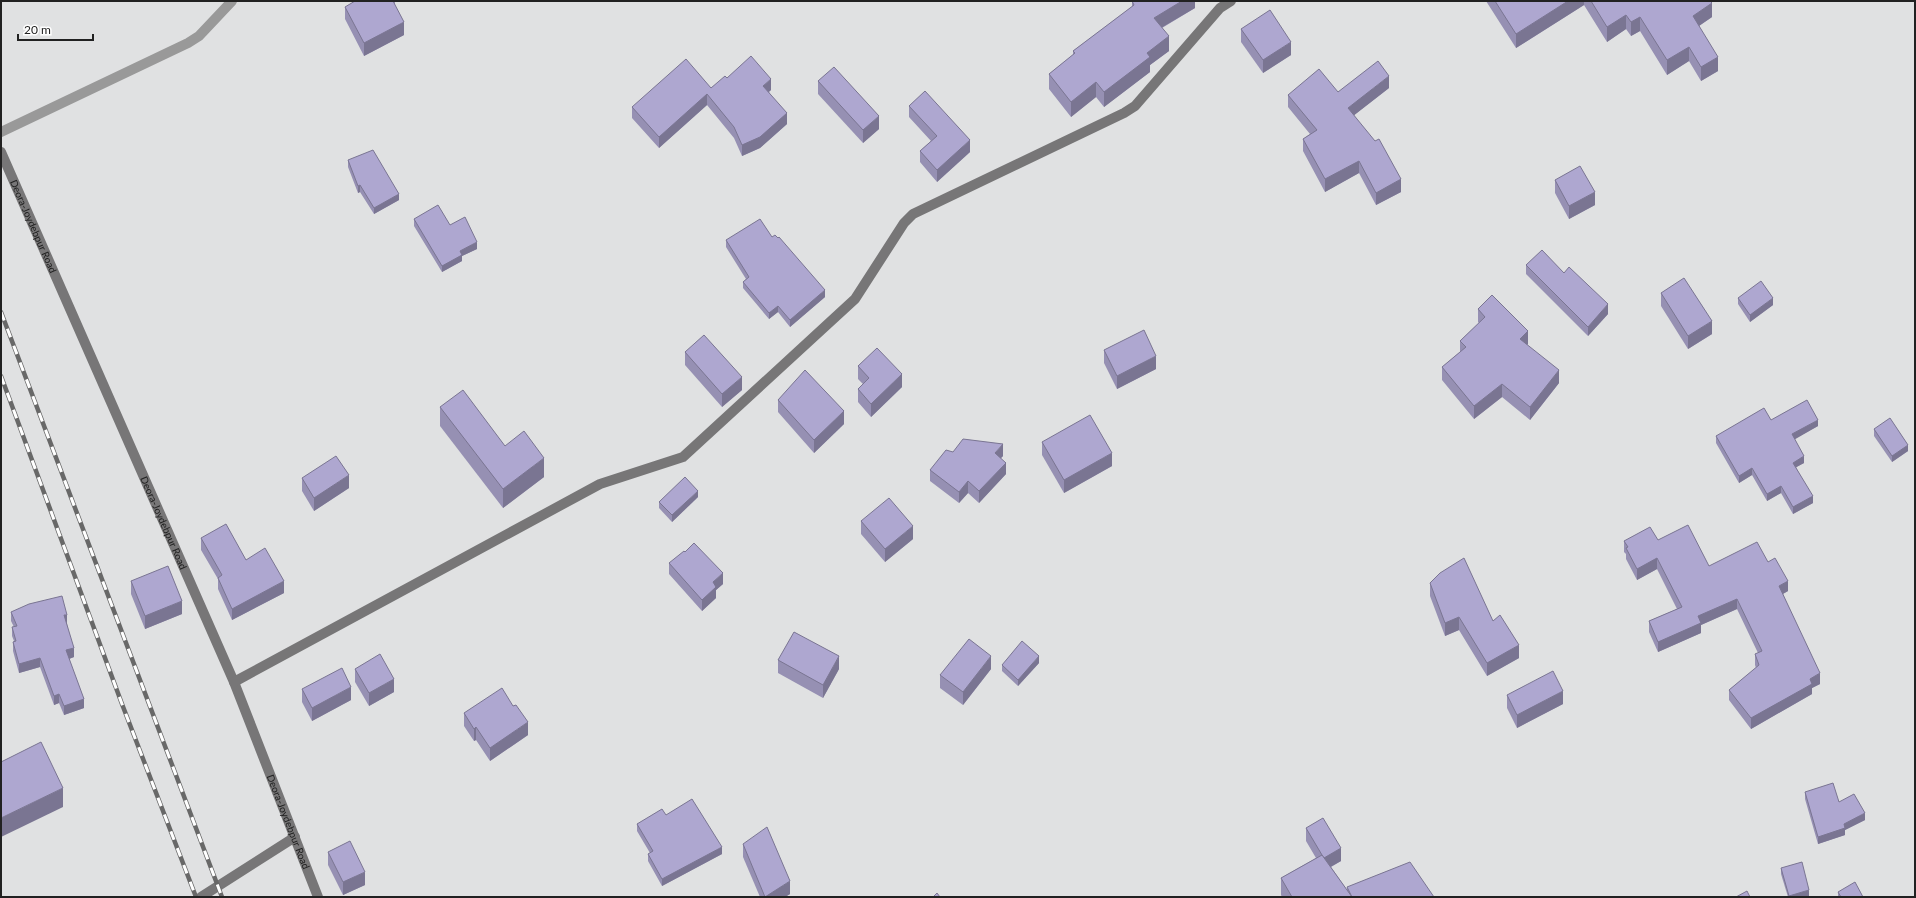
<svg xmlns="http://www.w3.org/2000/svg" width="1916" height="898" font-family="Lato,sans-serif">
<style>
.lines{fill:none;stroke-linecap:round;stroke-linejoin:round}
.street{stroke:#999;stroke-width:10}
.secondary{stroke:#777677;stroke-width:10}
.rail-casing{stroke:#686868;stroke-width:4.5}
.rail{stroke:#fff;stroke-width:3;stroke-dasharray:9;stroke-linecap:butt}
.wall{fill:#9690b3}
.shaded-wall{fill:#7a7592}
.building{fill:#aea7d0;stroke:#7a7592}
.labels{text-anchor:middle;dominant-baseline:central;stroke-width:4;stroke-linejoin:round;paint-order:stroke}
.street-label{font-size:10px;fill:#212121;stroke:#fff}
</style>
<rect width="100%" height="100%" fill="#e0e1e2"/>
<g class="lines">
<!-- street -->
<polyline class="street" points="1,132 188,43 199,36 232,1"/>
<!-- secondary -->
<g class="secondary">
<path id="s1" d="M1 152 234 682 318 897"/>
<polyline points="234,682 600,484 683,457 855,299 904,223 913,214 1124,113 1135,106 1220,8 1231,1"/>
<polyline points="201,897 295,837"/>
</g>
<defs>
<g id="rail">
<polyline points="1,312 222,897"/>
<polyline points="1,376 122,704 196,897"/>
</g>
</defs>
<!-- rail casing -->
<use href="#rail" class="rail-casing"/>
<!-- rail -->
<use href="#rail" class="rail"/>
</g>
<!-- wall -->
<g class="wall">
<polygon points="395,1 395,6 404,35 364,56 345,19 345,7"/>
<polygon points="1132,1 1195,2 1195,8 1162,28 1169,51 1150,65 1150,72 1104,107 1096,97 1071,117 1049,89 1049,74 1073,55 1073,51 1132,7"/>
<polygon points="1486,1 1710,1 1712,17 1699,26 1718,71 1701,81 1689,61 1667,75 1640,31 1631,36 1626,29 1607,42 1584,5 1516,48"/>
<polygon points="1241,29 1291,55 1263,73 1241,42"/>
<polygon points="727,78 771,90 769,92 787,124 760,148 742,156 734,138 707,105 659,148 632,118 632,107 711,88"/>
<polygon points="818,81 879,129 863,143 818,94"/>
<polygon points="1389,88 1354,115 1401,192 1376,205 1359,173 1325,192 1303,151 1303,139 1310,134 1288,107 1288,95"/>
<polygon points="909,106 970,152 937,182 920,162 920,151 931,141 909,117"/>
<polygon points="348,160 399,200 374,214 360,192 358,193 348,167"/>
<polygon points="1555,180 1595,205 1569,219 1555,193"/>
<polygon points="414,219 477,249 462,256 462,261 442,272 414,226"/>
<polygon points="772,237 825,297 790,327 778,312 769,319 743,288 743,282 746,279 726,247 726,240"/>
<polygon points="1526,265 1608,314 1588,336 1526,274"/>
<polygon points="1661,293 1712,334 1688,349 1661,306"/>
<polygon points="1738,298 1773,305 1750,322 1738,304"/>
<polygon points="1478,309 1528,344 1527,345 1559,383 1530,420 1502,397 1474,419 1442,380 1442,367 1460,352 1460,341 1479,323 1478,322"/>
<polygon points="1104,350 1156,369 1117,389 1104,363"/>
<polygon points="685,352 742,390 722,407 685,365"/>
<polygon points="858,366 902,387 871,417 858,402 858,389 863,384 858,379"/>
<polygon points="778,400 844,424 814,453 778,412"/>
<polygon points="440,407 505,446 544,477 503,508 440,426"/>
<polygon points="1771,420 1818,426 1794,439 1804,463 1796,467 1813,503 1793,514 1781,493 1767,501 1752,475 1739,483 1716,443 1716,436"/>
<polygon points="1874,429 1908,451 1892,462 1874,436"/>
<polygon points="1042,442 1112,466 1064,493 1042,455"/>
<polygon points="953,452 1003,456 1001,458 1006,474 979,503 968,493 959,503 930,481 930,470"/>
<polygon points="302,478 349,488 314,511 302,491"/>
<polygon points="698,497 672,522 659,508 659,502"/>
<polygon points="861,521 913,539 885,562 861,534"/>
<polygon points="201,538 246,560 284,593 232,620 218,589 218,579 201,550"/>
<polygon points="1658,540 1709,566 1768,562 1788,591 1783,594 1820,684 1812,688 1812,694 1751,729 1729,700 1729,690 1756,668 1755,665 1755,654 1758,653 1737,609 1701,625 1701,633 1658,652 1649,632 1649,621 1677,609 1657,569 1637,580 1626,559 1626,554 1624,552 1624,541"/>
<polygon points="669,563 723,584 716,590 716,598 702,611 669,574"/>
<polygon points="131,581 182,614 145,629 131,594"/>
<polygon points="1430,583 1493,621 1519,658 1487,676 1459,630 1445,636 1430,596"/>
<polygon points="11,612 67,624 74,657 69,659 84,708 64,715 59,703 54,705 40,667 19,673 13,651 13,642 14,641 12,636 12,627 14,627 11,621"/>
<polygon points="778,660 839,669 823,698 778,673"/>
<polygon points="1039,663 1018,686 1002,671 1002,665"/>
<polygon points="355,669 394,692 369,706 355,682"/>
<polygon points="991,669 963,705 940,688 940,675"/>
<polygon points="302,689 351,700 312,721 302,702"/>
<polygon points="1507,695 1563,704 1517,728 1507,708"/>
<polygon points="464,713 528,735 490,761 476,740 474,741 464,726"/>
<polygon points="1805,792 1839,802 1865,820 1845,830 1845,835 1818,844 1805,799"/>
<polygon points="666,815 722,854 662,886 648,861 648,854 650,853 637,831 637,824"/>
<polygon points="1306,828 1341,861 1331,867 1347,890 1347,887 1434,897 1282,897 1281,895 1281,878 1316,858 1306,841"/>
<polygon points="743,844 790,894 785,897 760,897 743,857"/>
<polygon points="328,852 365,885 343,895 328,865"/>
<polygon points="1781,868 1809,896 1788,897 1781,874"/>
<polygon points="1838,892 1863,897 1838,897"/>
</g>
<!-- shaded-wall -->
<g class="shaded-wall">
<polygon points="1182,1 1197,1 1195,2 1195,8 1154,32 1154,18"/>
<polygon points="1568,1 1584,1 1584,5 1516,48 1516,34"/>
<polygon points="1712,3 1712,17 1693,30 1693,16"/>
<polygon points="1626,15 1626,29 1607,42 1607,27"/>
<polygon points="1640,17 1640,31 1631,36 1631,22"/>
<polygon points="404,22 404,35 364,56 364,43"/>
<polygon points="1169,36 1169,51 1150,65 1150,72 1104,107 1104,92 1147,53"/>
<polygon points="1291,42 1291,55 1263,73 1263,60"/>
<polygon points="1689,47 1689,61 1667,75 1667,60"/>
<polygon points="1718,57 1718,71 1701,81 1701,67"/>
<polygon points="1389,76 1389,88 1348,120 1348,108"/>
<polygon points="771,79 771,90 763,96 763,86"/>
<polygon points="1096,82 1096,97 1071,117 1071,102"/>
<polygon points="707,94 707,105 659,148 659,137"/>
<polygon points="787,113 787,124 760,148 742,156 742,145"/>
<polygon points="879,116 879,129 863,143 863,130"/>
<polygon points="970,140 970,152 937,182 937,170"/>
<polygon points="1359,161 1359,173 1325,192 1325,179"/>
<polygon points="1401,179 1401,192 1376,205 1376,193"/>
<polygon points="360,185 360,192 358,193 358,186"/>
<polygon points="1595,192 1595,205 1569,219 1569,206"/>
<polygon points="399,194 399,200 374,214 374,208"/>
<polygon points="477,242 477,249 462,256 462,261 442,272 442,266 460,251"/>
<polygon points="825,290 825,297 790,327 790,320"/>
<polygon points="1773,298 1773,305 1750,322 1750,315"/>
<polygon points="1608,304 1608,314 1588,336 1588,327"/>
<polygon points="778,306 778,312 769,319 769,313"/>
<polygon points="1712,321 1712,334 1688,349 1688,336"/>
<polygon points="1528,331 1528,344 1520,352 1520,339"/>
<polygon points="1156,356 1156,369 1117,389 1117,376"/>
<polygon points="1559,370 1559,383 1530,420 1530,407"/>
<polygon points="902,374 902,387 871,417 871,404"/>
<polygon points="742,377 742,390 722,407 722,394"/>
<polygon points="1502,384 1502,397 1474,419 1474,406"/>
<polygon points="844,411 844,424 814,453 814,440"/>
<polygon points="1818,420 1818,426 1792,441 1792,434"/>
<polygon points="1003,444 1003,456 995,464 995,453"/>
<polygon points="1908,445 1908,451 1892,462 1892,456"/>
<polygon points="1112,453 1112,466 1064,493 1064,480"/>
<polygon points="1804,456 1804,463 1793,469 1793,463"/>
<polygon points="544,458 544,477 503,508 503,489"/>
<polygon points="1006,463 1006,474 979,503 979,491"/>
<polygon points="1752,468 1752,475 1739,483 1739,476"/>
<polygon points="349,475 349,488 314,511 314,498"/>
<polygon points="968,481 968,493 959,503 959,492"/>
<polygon points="1781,486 1781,493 1767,501 1767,494"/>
<polygon points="698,491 698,497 672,522 672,515"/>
<polygon points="1813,496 1813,503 1793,514 1793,507"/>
<polygon points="913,526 913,539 885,562 885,549"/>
<polygon points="1657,558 1657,569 1637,580 1637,569"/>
<polygon points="723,573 723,584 716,590 716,598 702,611 702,600 713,582"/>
<polygon points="284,581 284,593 232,620 232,609"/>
<polygon points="1788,581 1788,591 1779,596 1779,586"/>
<polygon points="1737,599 1737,609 1701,625 1701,633 1658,652 1658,642 1698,616"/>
<polygon points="182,601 182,614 145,629 145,616"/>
<polygon points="64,615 67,615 67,624 64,625"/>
<polygon points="1459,617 1459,630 1445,636 1445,623"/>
<polygon points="1519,645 1519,658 1487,676 1487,663"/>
<polygon points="74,648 74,657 66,660 66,650"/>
<polygon points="839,656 839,669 823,698 823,685"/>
<polygon points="991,656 991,669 963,705 963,692"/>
<polygon points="1039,656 1039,663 1018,686 1018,680"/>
<polygon points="40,658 40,667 19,673 19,664"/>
<polygon points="1820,673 1820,684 1812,688 1812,694 1751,729 1751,718 1810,679"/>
<polygon points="394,679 394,692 369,706 369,693"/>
<polygon points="351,687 351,700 312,721 312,708"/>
<polygon points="1563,691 1563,704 1517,728 1517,715"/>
<polygon points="59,694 59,703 54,705 54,696"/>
<polygon points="84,699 84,708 64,715 64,706"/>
<polygon points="528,722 528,735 490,761 490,748"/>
<polygon points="476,727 476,740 474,741 474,729"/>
<polygon points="63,788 63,807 1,837 1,818"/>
<polygon points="1865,813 1865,820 1845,830 1845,835 1818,844 1818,837 1844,824"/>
<polygon points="722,847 722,854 662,886 662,879"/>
<polygon points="1341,848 1341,861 1323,871 1323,858"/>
<polygon points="365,872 365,885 343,895 343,882"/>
<polygon points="790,881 790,894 785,897 765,897"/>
<polygon points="1809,890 1809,896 1789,897 1789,896"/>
</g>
<!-- building -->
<g class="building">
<polygon points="355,1 393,1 404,22 364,43 345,7"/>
<polygon points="1132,1 1182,1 1154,18 1169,36 1147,53 1150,57 1104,92 1096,82 1071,102 1049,74 1075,53 1073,51 1134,5"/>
<polygon points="1495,1 1568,1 1516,34"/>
<polygon points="1591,1 1710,1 1712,3 1693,16 1718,57 1701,67 1689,47 1667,60 1640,17 1631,22 1626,15 1607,27"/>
<polygon points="1270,10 1291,42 1263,60 1241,29"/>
<polygon points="751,56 771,79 763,86 787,113 760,137 742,145 734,127 707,94 659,137 632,107 686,59 711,88 725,76 727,78"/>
<polygon points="1378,61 1389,76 1348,108 1375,141 1379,139 1401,179 1376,193 1359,161 1325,179 1303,139 1317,130 1288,95 1319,69 1338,92"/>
<polygon points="834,67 879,116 863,130 818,81"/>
<polygon points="925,91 970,140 937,170 920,151 937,136 909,106"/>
<polygon points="373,150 399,194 374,208 360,185 358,186 348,160"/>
<polygon points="1580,166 1595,192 1569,206 1555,180"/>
<polygon points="438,205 450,225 465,217 477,242 460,251 462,255 442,266 414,219"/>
<polygon points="760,219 772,237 775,235 778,238 779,237 825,290 790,320 778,306 769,313 743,282 749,277 726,240"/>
<polygon points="1542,250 1564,273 1569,267 1608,304 1588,327 1526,265"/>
<polygon points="1684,278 1712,321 1688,336 1661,293"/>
<polygon points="1761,281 1773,298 1750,315 1738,298"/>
<polygon points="1492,295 1528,331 1520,339 1559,370 1530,407 1502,384 1474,406 1442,367 1466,347 1460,341 1485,317 1478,309"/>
<polygon points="1144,330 1156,356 1117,376 1104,350"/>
<polygon points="704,335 742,377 722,394 685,352"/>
<polygon points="877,348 902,374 871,404 858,389 869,378 858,366"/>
<polygon points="805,370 844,411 814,440 778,400"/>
<polygon points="463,390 505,446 524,431 544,458 503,489 440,407"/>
<polygon points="1807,400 1818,420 1792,434 1804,456 1793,463 1813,496 1793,507 1781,486 1767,494 1752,468 1739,476 1716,436 1764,408 1771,420"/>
<polygon points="1090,415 1112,453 1064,480 1042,442"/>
<polygon points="1890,418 1908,445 1892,456 1874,429"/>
<polygon points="963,439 1003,444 995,453 1006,463 979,491 968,481 959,492 930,470 946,450 953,452"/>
<polygon points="336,456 349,475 314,498 302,478"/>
<polygon points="685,477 698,491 672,515 659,502"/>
<polygon points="889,498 913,526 885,549 861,521"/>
<polygon points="226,524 246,560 265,548 284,581 232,609 218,578 222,575 201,538"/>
<polygon points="1688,525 1709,566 1757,542 1768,562 1775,558 1788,581 1779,586 1820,673 1810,679 1812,684 1751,718 1729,690 1759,665 1755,654 1762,651 1737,599 1698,616 1701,623 1658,642 1649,621 1682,607 1657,558 1637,569 1626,548 1628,547 1624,541 1650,527 1658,540"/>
<polygon points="694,543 723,573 713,582 716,587 702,600 669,563 684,551 685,552"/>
<polygon points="1464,558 1493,621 1500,615 1519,645 1487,663 1459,617 1445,623 1430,583 1440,573"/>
<polygon points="168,566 182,601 145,616 131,581"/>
<polygon points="62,596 67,615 64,615 74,648 66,650 84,699 64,706 59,694 54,696 40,658 19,664 13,642 16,641 12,627 17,626 11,612 29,604"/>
<polygon points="794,632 839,656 823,685 778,660"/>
<polygon points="969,639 991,656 963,692 940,675"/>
<polygon points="1022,641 1039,656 1018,680 1002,665"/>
<polygon points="380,654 394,679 369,693 355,669"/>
<polygon points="342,668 351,687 312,708 302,689"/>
<polygon points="1553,671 1563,691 1517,715 1507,695"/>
<polygon points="502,688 513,706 516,705 528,722 490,748 476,727 474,729 464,713"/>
<polygon points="41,742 63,788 1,818 1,762"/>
<polygon points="1833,783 1839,802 1854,794 1865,813 1844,824 1845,828 1818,837 1805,792"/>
<polygon points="692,799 722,847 662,879 648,854 653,851 637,824 662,809 666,815"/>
<polygon points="1323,818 1341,848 1324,858 1322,855 1306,828"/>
<polygon points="767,827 790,881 765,897 743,844"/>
<polygon points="350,841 365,872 343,882 328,852"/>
<polygon points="1322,855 1352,897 1292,897 1281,878"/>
<polygon points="1410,862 1434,897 1352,897 1347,887"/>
<polygon points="1802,862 1809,890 1789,896 1781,868"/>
<polygon points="1855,882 1863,897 1841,897 1838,892"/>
<polygon points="1747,891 1750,897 1736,897"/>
<polygon points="937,893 940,897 933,897"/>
</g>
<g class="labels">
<!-- street labels -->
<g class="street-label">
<text stroke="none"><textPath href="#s1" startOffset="81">Deora-Joydebpur Road</textPath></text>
<text stroke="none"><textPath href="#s1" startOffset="405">Deora-Joydebpur Road</textPath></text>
<text stroke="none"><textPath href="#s1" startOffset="729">Deora-Joydebpur Road</textPath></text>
</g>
</g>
<!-- border -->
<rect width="1916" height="898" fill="none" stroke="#212121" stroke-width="4"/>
<!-- scale -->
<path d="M18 34v6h75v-6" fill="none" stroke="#212121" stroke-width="2"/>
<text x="24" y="34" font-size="12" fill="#212121" stroke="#ffffff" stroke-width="3" paint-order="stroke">20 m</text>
</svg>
